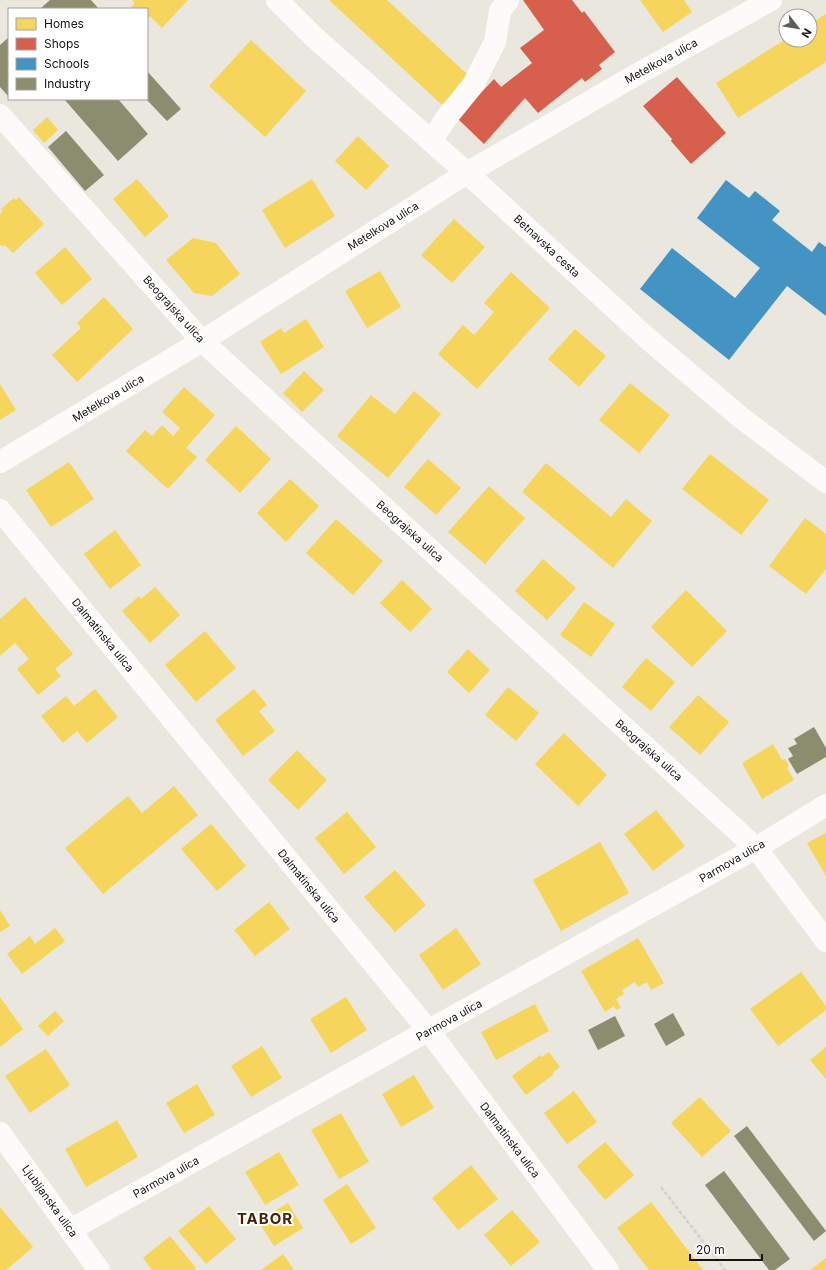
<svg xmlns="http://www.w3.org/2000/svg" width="826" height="1270" font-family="Inter,sans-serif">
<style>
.homes{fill:#f6d55c}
.shops{fill:#d6604d}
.schools{fill:#4393c3}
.industry{fill:#8c8c6e}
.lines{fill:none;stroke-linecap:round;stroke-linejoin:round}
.path{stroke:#d1d1ce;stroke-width:2.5;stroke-dasharray:4 2;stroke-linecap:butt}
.minor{stroke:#fcfbfa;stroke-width:22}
.labels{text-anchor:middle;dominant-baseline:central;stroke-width:4;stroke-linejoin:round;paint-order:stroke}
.street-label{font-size:11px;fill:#15130e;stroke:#fff}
.district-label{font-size:15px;font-weight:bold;letter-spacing:1px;fill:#4d2000;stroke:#fff}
</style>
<rect width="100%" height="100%" fill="#eae7de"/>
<!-- homes -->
<g class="homes">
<polygon points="132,0 188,0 162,28 150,16 147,19 147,9 134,9 131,7 135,3"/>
<polygon points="329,0 387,0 469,76 442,105"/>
<polygon points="640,0 684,0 692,12 663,32"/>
<polygon points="826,14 826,62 738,118 716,83 786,39 810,40 810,24"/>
<polygon points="251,40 306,91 265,137 209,86"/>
<polygon points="47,117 58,130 44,143 33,130"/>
<polygon points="358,136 389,166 366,190 335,161"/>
<polygon points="137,179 169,216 145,237 113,199"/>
<polygon points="312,179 335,216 285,248 262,210"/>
<polygon points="19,197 44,224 13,253 5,245 4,246 0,245 0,214 3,211 1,209 14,198 16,200"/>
<polygon points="454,219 485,247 452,283 421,255"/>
<polygon points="193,238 216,243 240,274 212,296 194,293 166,260"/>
<polygon points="65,247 92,279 62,305 35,273"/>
<polygon points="380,271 401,307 367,328 345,291"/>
<polygon points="511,272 550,308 477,389 438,354 463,325 474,335 494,312 484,303"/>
<polygon points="104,297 133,329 77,382 52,355 81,328 77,323"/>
<polygon points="306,319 324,347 281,374 260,342 281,328 284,333"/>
<polygon points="575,329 606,356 579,387 548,359"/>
<polygon points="304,371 324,390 302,412 283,393"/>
<polygon points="630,383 670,415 639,453 599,420"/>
<polygon points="0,384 16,410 0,420"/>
<polygon points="184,387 215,415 186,448 197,457 168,489 126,451 145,430 152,436 162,425 173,436 180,428 162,412"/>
<polygon points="414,391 441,414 388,478 337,436 371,395 395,414"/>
<polygon points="236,426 271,459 240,493 205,460"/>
<polygon points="710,454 769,500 741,535 682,489"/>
<polygon points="428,459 461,488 436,515 404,487"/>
<polygon points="69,462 94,499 51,527 26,490"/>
<polygon points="546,463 611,517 626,499 652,521 613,568 522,492"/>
<polygon points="290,479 319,506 286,542 257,513"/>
<polygon points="489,486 525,518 485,564 448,532"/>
<polygon points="805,518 826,534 826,569 806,594 769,566"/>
<polygon points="336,519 383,561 353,595 306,553"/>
<polygon points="115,530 141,565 110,589 84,554"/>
<polygon points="543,559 576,588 547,620 515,591"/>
<polygon points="402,580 432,609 410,632 380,603"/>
<polygon points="155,587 180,615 150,643 122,611 139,596 141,599"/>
<polygon points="686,590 727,631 692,667 651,627"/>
<polygon points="25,597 73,654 55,669 61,676 38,695 17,669 29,659 15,643 0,656 0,619"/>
<polygon points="584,602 615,624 591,657 560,635"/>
<polygon points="205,631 236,668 196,702 165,665"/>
<polygon points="468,649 490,670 469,693 447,672"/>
<polygon points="646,658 675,682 651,711 622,687"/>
<polygon points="508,687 539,713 516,741 485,715"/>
<polygon points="95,689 118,717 87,743 77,731 63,743 41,716 66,696 74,706"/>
<polygon points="254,689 267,705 259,711 275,731 243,756 215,720"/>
<polygon points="698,695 729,722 700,755 669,727"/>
<polygon points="564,733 607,775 578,806 535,764"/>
<polygon points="773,744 782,760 785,759 789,766 787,768 794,780 762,799 742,763"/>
<polygon points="297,750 327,780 298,810 268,780"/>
<polygon points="174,786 198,815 103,894 65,848 128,796 142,813"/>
<polygon points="656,810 685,846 653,871 624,834"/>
<polygon points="347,812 376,847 344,874 315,838"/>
<polygon points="211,824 246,866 217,891 181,849"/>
<polygon points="826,833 826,876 807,843"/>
<polygon points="600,842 629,893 561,931 533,880"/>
<polygon points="395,870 426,905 395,932 364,897"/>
<polygon points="269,902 290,929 255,956 234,930"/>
<polygon points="0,910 10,926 0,932"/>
<polygon points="55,928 65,941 22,974 7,954 30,936 35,944"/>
<polygon points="456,928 481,964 443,990 419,955"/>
<polygon points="638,938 664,983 651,990 647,982 638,987 635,982 622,990 624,994 616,999 621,1008 616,1010 614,1006 605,1012 581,971"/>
<polygon points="801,972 826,1006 826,1010 778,1046 750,1009"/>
<polygon points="0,997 23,1029 0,1047"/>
<polygon points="346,997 367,1030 331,1053 310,1019"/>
<polygon points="535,1004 549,1031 496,1060 481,1032"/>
<polygon points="55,1011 64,1021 48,1036 38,1026"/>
<polygon points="262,1046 282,1078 251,1097 231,1066"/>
<polygon points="826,1047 826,1079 810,1060"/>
<polygon points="46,1049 70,1085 30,1113 5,1076"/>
<polygon points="549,1052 560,1067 553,1072 554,1074 526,1095 512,1076 540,1055 542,1057"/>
<polygon points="414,1075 434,1108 401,1127 382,1094"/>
<polygon points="197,1084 215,1115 184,1133 166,1103"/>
<polygon points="574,1091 597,1122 567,1144 544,1113"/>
<polygon points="700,1097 731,1131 702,1157 671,1123"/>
<polygon points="341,1113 369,1162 339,1179 311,1130"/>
<polygon points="117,1120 138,1157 86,1187 65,1149"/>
<polygon points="605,1142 634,1175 605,1200 577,1166"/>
<polygon points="279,1152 299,1185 265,1205 245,1172"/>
<polygon points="471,1165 498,1199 458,1230 432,1198"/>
<polygon points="347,1184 376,1228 351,1244 323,1200"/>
<polygon points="651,1202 703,1270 649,1270 617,1228"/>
<polygon points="288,1203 303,1228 274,1246 258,1221"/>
<polygon points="209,1206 236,1239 206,1264 178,1231"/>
<polygon points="0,1207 33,1247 6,1270 0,1270"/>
<polygon points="512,1210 540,1242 511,1266 484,1235"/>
<polygon points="170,1236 196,1268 194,1270 152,1270 143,1258"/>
<polygon points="283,1254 294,1270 261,1270"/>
<polygon points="826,1258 826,1270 810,1270"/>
</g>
<!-- shops -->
<g class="shops">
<polygon points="523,0 572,0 582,13 584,11 615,52 599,65 602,69 585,82 582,78 538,113 525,98 484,144 457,118 494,79 501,87 532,63 520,48 544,30"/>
<polygon points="677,77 726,133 691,164 671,141 672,139 643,106"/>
</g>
<!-- schools -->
<polygon class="schools" points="726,180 749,198 755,191 780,211 772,220 812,252 819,242 826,247 826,316 787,286 729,360 640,289 672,248 735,298 760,268 697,218"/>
<!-- industry -->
<g class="industry">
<polygon points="50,0 91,0 99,9 40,9"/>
<polygon points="9,37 9,97 0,87 0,45"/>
<polygon points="147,71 181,109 167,121 147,100"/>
<polygon points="64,99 118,99 148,134 118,161"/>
<polygon points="66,131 104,175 85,191 48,147"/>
<polygon points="814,727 826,748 826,757 797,774 788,759 793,756 788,748 797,744 794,739"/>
<polygon points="673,1013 685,1035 666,1046 654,1024"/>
<polygon points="615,1016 625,1036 598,1050 588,1030"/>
<polygon points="747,1126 826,1231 814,1241 734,1136"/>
<polygon points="724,1171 790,1259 775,1270 769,1270 705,1185"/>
</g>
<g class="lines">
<!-- path -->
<polyline class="path" points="661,1187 725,1270"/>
<!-- minor -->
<g class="minor">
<polyline points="277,0 313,36 467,173 647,338 739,416 826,482"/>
<polyline points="0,115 202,341 756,848 826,941"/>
<polyline points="431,141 447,117 473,85 495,42 500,11 508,0"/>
<polyline points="0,462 202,341 467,173 634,76 771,0"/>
<polyline points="0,510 429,1031 608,1270"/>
<polyline points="0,1133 99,1270"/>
<polyline points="70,1230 756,848 826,805"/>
</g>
</g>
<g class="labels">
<!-- street labels -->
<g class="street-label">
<text transform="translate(661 61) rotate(-29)">Metelkova ulica</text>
<text transform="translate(383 226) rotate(-32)">Metelkova ulica</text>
<text transform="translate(547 246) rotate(43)">Betnavska cesta</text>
<text transform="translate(174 309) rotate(48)">Beograjska ulica</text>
<text transform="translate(108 398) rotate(-31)">Metelkova ulica</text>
<text transform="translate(410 531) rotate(42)">Beograjska ulica</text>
<text transform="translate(103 635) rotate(51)">Dalmatinska ulica</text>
<text transform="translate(649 750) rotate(42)">Beograjska ulica</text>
<text transform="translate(732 861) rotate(-30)">Parmova ulica</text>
<text transform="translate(309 886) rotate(51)">Dalmatinska ulica</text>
<text transform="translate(449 1020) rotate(-29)">Parmova ulica</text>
<text transform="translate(510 1140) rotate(53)">Dalmatinska ulica</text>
<text transform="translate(166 1177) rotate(-29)">Parmova ulica</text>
<text transform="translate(50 1201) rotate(54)">Ljubljanska ulica</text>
</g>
<!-- district labels -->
<g class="district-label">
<text x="265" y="1218">TABOR</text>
</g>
</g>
<!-- legend -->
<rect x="8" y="8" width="140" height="92" fill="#ffffff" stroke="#a1a19f"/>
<rect x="16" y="18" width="20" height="12" fill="#f6d55c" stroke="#a1a19f"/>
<text x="44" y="28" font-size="12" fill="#15130e">Homes</text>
<rect x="16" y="38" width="20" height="12" fill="#d6604d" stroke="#a1a19f"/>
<text x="44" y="48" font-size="12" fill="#15130e">Shops</text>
<rect x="16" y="58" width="20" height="12" fill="#4393c3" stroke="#a1a19f"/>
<text x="44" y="68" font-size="12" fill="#15130e">Schools</text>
<rect x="16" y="78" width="20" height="12" fill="#8c8c6e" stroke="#a1a19f"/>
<text x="44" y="88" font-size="12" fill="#15130e">Industry</text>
<!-- north arrow -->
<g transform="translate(798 28) rotate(121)"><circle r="19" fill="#ffffff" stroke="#a1a19f"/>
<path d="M0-3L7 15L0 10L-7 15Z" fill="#605d57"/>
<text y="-6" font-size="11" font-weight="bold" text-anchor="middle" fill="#15130e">N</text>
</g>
<!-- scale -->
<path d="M690 1254v6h72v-6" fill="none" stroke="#15130e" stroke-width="2"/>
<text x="696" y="1254" font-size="12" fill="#15130e" stroke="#ffffff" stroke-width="3" paint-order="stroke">20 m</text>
</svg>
